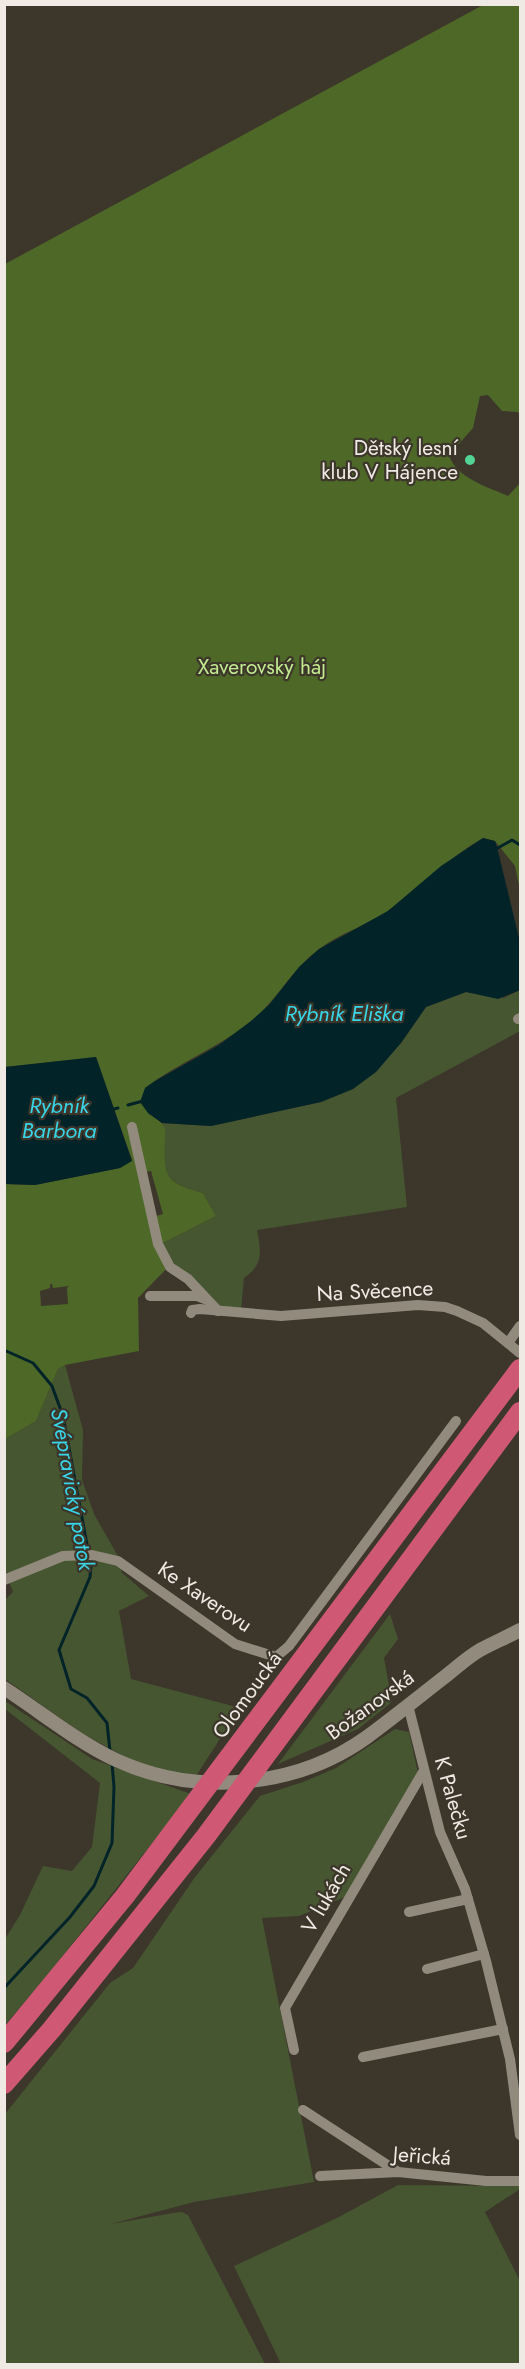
<svg xmlns="http://www.w3.org/2000/svg" width="525" height="2369" font-family="Jost,sans-serif">
<style>
.green{fill:#465631}
.forest{fill:#4e6827;fill-rule:evenodd}
.water{fill:#022428}
.lines{fill:none;stroke-linecap:round;stroke-linejoin:round}
.stream{stroke:#022428;stroke-width:3}
.minor{stroke:#918a7d;stroke-width:10}
.tertiary{stroke:#918a7d;stroke-width:14}
.motorway{stroke:#cf5975;stroke-width:20}
.poi-dot{fill:#54d396;stroke:#3c362b;stroke-width:2}
.labels{text-anchor:middle;dominant-baseline:central;stroke-width:4.5;stroke-linejoin:round;paint-order:stroke}
.poi-label{font-size:21px;fill:#efebe4;stroke:#3c362b;text-anchor:end}
.park-label{font-size:21px;fill:#c2ea8e;stroke:#3c362b}
.street-label{font-size:21px;fill:#efebe4;stroke:#3c362b}
.water-label{font-size:22px;font-style:italic;fill:#38d6e8;stroke:#3c362b}
</style>
<rect width="100%" height="100%" fill="#3c362b"/>
<!-- green -->
<g class="green">
<path d="M520 990V1031L396 1098 407 1207 257 1230C261 1252 264 1264 244 1278L241 1310 220 1306 173 1262 161 1244 216 1216 203 1193C168 1182 164 1180 165 1143 165 1135 165 1130 162 1123L211 1126 321 1102 353 1089 401 1043 426 1007 466 992 504 998Z"/>
<polygon points="65,1365 83,1430 82,1480 94,1514 123,1565 121,1572 149,1596 119,1611 131,1679 240,1708 194,1779 135,1762 83,1734 5,1679 5,1600 13,1592 5,1572 5,1439 36,1421 58,1369"/>
<polygon points="390,1614 398,1639 384,1658 392,1702 358,1729 278,1764"/>
<polygon points="5,1701 92,1759 191,1794 50,1972 5,2025 5,1939 20,1915 43,1866 72,1871 92,1847 100,1783 5,1709"/>
<polygon points="395,1729 409,1732 418,1773 345,1897 299,1916 262,1918 314,2182 194,2202 111,2224 173,2213 182,2212 188,2215 265,2364 5,2364 5,2114 110,1983 133,1968 195,1877 260,1796 303,1782 336,1768"/>
<polygon points="398,2185 520,2186 520,2189 485,2212 520,2281 520,2364 281,2364 234,2266 337,2218"/>
</g>
<!-- forest -->
<path class="forest" d="M483 5H520V415L518 412 502 411 488 395 480 396 473 428 449 455C456 478 488 487 508 496L520 483V890L515 866 495 841 483 838C448 858 422 886 389 910 367 926 339 933 318 950 291 970 276 1002 249 1023 217 1048 178 1063 145 1088L148 1113C153 1117 160 1120 163 1125 166 1129 165 1134 165 1139 164 1178 165 1182 203 1193L216 1216 161 1244 173 1262 138 1298 139 1351 65 1365 58 1369 36 1421 5 1439V1184L35 1185 120 1168 132 1160 96 1057 5 1067V264ZM151 1171 163 1214 153 1217 143 1172ZM50 1284H52L53 1288 69 1286 67 1288 68 1304 41 1306 40 1291 50 1288Z"/>
<!-- water -->
<g class="water">
<polygon points="483,838 495,841 497,847 520,942 520,990 498,999 466,992 426,1007 401,1043 376,1072 353,1089 321,1102 211,1126 162,1123 148,1113 140,1102 145,1088 155,1081 219,1045 251,1021 269,1005 299,967 319,949 388,911 441,866"/>
<polygon points="96,1057 132,1161 120,1168 35,1185 5,1184 5,1067"/>
</g>
<g class="lines">
<!-- stream -->
<g class="stream">
<polyline points="496,849 512,840 520,845"/>
<polyline points="128,1105 143,1101"/>
<polyline points="110,1110 118,1108"/>
<polyline points="4,1350 33,1363 52,1386 63,1416 91,1566 90,1577 59,1650 71,1689 87,1698 107,1723 110,1751"/>
<polyline points="4,1988 70,1917 94,1886 112,1843 114,1787 112,1763"/>
</g>
<!-- minor -->
<g class="minor">
<polyline points="518,1019 520,1018"/>
<polyline points="132,1127 158,1244 170,1267 188,1279 218,1311"/>
<polyline points="150,1296 197,1296 205,1299"/>
<polyline points="191,1313 192,1310 200,1309 281,1316 418,1305 445,1307 457,1311 483,1323 520,1353"/>
<polyline points="508,1343 520,1326"/>
<polyline points="4,1580 63,1556 92,1555 118,1561 235,1644 276,1657 289,1646 456,1421"/>
<polyline points="408,1705 440,1832 465,1889 486,1961 510,2059 520,2135"/>
<polyline points="409,1912 468,1899"/>
<polyline points="427,1969 484,1954"/>
<polyline points="294,2050 285,2008 423,1772"/>
<polyline points="363,2057 503,2029"/>
<polyline points="303,2110 398,2172"/>
<polyline points="320,2176 398,2172 486,2181 520,2181"/>
</g>
<!-- tertiary -->
<path class="tertiary" d="M4 1688C41 1712 76 1741 116 1760 196 1797 296 1788 367 1737 394 1717 420 1696 447 1675 457 1667 468 1657 480 1650 493 1643 507 1637 520 1630"/>
<!-- motorway -->
<g class="motorway">
<polyline points="4,2043 125,1896 520,1369"/>
<polyline points="4,2084 52,2029 206,1836 520,1412"/>
</g>
</g>
<!-- markers -->
<circle class="poi-dot" cx="470" cy="460" r="6"/>
<g class="labels">
<!-- poi labels -->
<g class="poi-label">
<text x="458" y="448">Dětský lesní<tspan x="458" dy="24">klub V Hájence</tspan></text>
</g>
<!-- park labels -->
<g class="park-label">
<text x="262" y="667">Xaverovský háj</text>
</g>
<!-- street labels -->
<g class="street-label">
<text transform="translate(375 1291) rotate(-3)">Na Svěcence</text>
<text transform="translate(205 1597) rotate(34)">Ke Xaverovu</text>
<text transform="translate(247 1695) rotate(-54)">Olomoucká</text>
<text transform="translate(370 1705) rotate(-36)">Božanovská</text>
<text transform="translate(453 1798) rotate(74)">K Palečku</text>
<text transform="translate(326 1898) rotate(-60)">V lukách</text>
<text transform="translate(422 2156) rotate(4)">Jeřická</text>
</g>
<!-- water labels -->
<g class="water-label">
<text x="344" y="1013">Rybník Eliška</text>
<text x="59" y="1105">Rybník<tspan x="59" dy="25">Barbora</tspan></text>
<text transform="translate(73 1489) rotate(80)">Svépravický potok</text>
</g>
</g>
<!-- border -->
<rect width="525" height="2369" fill="none" stroke="#efebe4" stroke-width="12"/>
</svg>
